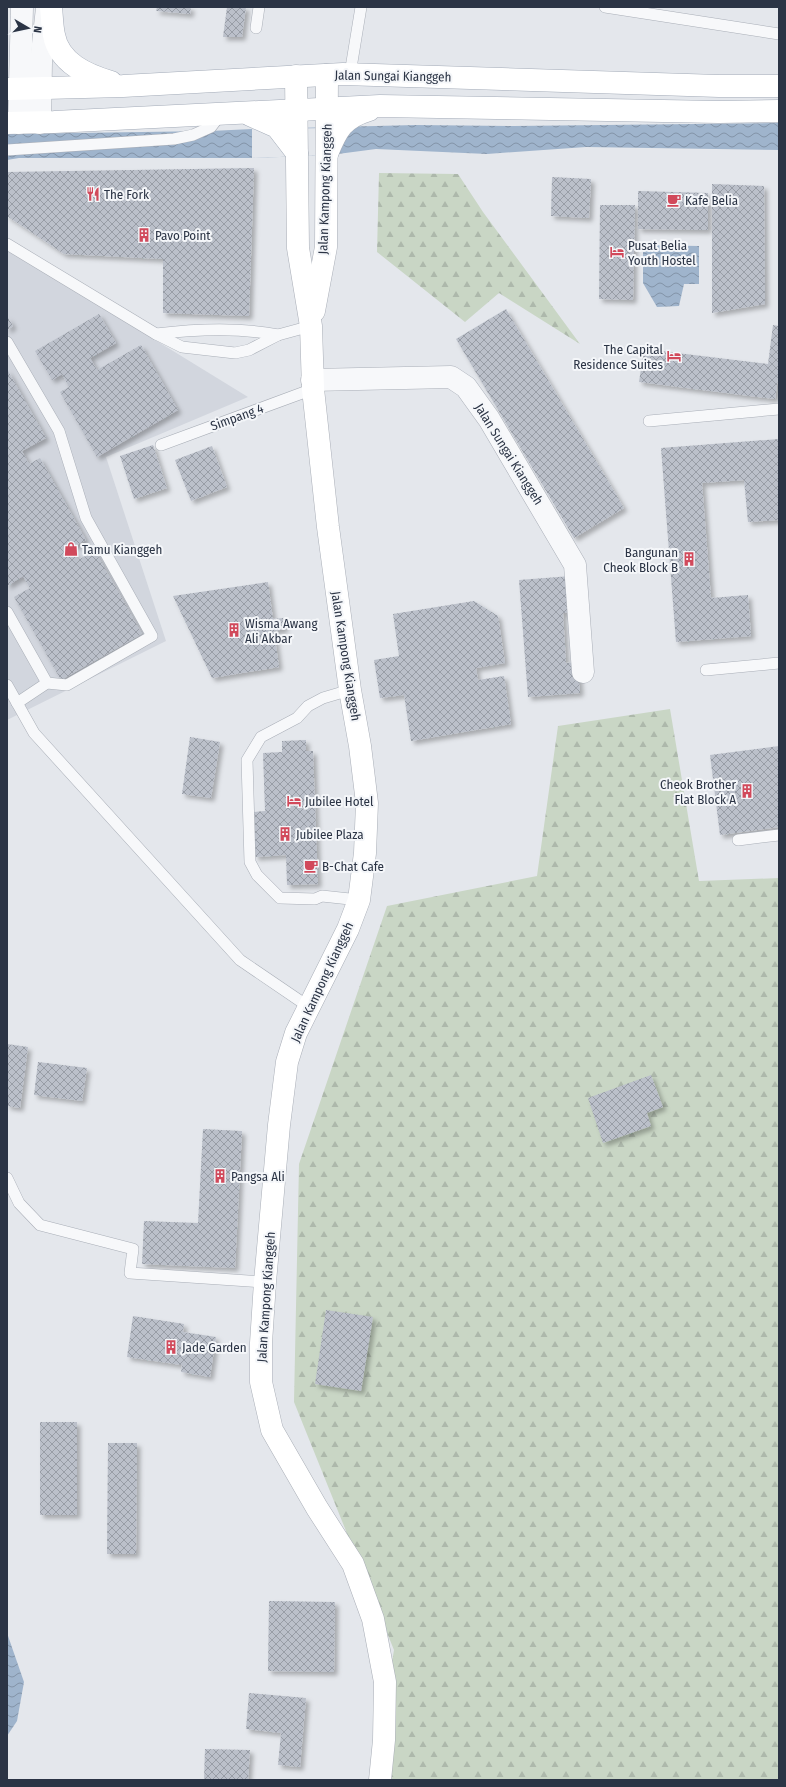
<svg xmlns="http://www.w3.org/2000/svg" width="786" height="1787" font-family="'Fira Sans Condensed',sans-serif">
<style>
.built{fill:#d2d6de}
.forest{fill:url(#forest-firs)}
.water{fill:url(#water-waves)}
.pier{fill:#e4e7ec}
.building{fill:url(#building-cross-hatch);filter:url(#shadow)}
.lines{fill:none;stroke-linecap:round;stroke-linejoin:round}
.lane-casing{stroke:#a9aeb7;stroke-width:12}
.street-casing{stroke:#a9aeb7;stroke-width:23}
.secondary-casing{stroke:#a9aeb7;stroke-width:23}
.primary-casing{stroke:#a3abb8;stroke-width:23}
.lane{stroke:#f7f8fa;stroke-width:11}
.street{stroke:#f7f8fa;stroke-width:22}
.secondary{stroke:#fff;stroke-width:22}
.primary{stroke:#fff;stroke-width:22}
.labels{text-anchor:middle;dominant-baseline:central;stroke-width:4;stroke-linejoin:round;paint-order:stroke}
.street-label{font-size:13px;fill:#2b3445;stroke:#f4f6f9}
.poi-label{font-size:13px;fill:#2b3445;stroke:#f4f6f9;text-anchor:start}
</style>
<defs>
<pattern id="forest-firs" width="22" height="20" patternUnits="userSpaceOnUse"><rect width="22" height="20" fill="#c9d6c5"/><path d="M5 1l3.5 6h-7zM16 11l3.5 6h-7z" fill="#adb8ab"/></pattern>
<pattern id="water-waves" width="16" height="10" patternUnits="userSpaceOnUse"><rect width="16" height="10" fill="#9fb4cc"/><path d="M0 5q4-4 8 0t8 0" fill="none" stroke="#8293a7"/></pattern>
<pattern id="building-cross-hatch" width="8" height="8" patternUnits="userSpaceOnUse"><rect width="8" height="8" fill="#bbc0ca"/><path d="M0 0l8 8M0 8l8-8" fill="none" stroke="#989da6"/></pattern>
<filter id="shadow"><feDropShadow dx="3.5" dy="3.5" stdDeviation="2" flood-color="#0004"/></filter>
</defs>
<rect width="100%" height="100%" fill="#e4e7ec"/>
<!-- built -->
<polygon class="built" points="7,249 248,397 106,457 166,641 7,720"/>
<!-- forest -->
<g class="forest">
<polygon points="379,173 458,174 483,212 580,344 499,293 465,322 377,252"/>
<polygon points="670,709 699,881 779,878 779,1780 372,1780 394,1650 294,1402 299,1164 387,906 537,876 558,726"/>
</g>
<!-- water -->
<g class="water">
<polygon points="779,123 779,150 586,147 487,154 376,149 330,155 252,158 19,158 7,160 7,134 210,131 252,129 416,125 513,126"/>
<polygon points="643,245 699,246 699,284 684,284 679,306 657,307 643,283"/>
<polygon points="7,1633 24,1682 17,1721 7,1736"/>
</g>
<!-- pier -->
<polygon class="pier" points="332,128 330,155 252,158 252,129"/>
<!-- building -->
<g class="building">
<polygon points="157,7 191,7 190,14 156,11"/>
<polygon points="227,7 246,7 242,37 223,37"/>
<polygon points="254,168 249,316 163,313 163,259 64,254 7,216 7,172"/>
<polygon points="552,177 591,179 589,218 551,216"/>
<polygon points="712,184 764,186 765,304 712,313"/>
<polygon points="638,191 708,193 708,230 638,229"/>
<polygon points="600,205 635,205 633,300 599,299"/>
<polygon points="506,309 624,508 574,538 456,339"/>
<polygon points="99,314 116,343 90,358 97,370 141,345 178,410 97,457 60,392 69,387 62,374 52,380 35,351"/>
<polygon points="7,316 13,326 7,330"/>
<polygon points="773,325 779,326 779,370 775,399 639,382 644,349 768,364"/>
<polygon points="7,369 46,438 22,451 29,464 40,458 86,540 71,548 78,560 95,551 142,634 61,680 14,597 30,588 23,576 7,586"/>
<polygon points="779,439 779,520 748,522 744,480 702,483 711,598 748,595 751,636 676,642 661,448"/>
<polygon points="153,445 167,488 134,499 120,456"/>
<polygon points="212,446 227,487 191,501 175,460"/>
<polygon points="571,576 574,612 563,613 566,663 578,662 580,693 528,697 519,580"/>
<polygon points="268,582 273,619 283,618 285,629 274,631 279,667 212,678 173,596"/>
<polygon points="474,601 498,616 505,663 476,668 478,680 504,676 511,724 411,741 404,695 380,698 374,660 399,656 393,614"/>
<polygon points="190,737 220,742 211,798 182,794"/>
<polygon points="306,740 306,751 313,751 318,884 287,885 286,855 255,857 254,812 265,811 263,753 282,752 282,741"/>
<polygon points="779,746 779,827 720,835 710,755"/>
<polygon points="7,1044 28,1047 20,1108 7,1106"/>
<polygon points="38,1062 87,1068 82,1101 34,1095"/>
<polygon points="651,1075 663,1107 647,1113 651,1126 603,1143 588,1098"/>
<polygon points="203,1129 242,1131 235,1268 142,1264 144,1221 198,1223"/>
<polygon points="326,1310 373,1317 361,1391 315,1384"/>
<polygon points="133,1316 184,1324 183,1332 216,1337 210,1377 181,1372 182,1365 127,1357"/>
<rect x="40" y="1422" width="37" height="93"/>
<polygon points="108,1443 137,1443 136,1554 107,1554"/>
<polygon points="269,1601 335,1602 334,1672 268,1671"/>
<polygon points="249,1693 306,1698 300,1767 278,1765 281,1733 246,1729"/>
<polygon points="205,1749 250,1750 248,1780 204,1780"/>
</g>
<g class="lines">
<defs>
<g id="lane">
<polyline points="605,7 779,34"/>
<polyline points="256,28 259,7"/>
<polyline points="350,74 361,7"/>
<polyline points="7,150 174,139 193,135 211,127 221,114"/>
<polyline points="7,244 156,334 182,347 235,353 249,350 278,335 311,326"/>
<path d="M156 334C197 329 238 327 278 335"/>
<polyline points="7,342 59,431 86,518 152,636 67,685 47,683 17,703"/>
<polyline points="649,421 779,409"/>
<polyline points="161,445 313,389"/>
<polyline points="7,612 47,683"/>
<polyline points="706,670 779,663"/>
<polyline points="7,685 34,733 240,960 309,1007"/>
<polyline points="350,690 323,698 308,706 297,718 261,737 247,760 250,862 257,875 280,898 315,899 322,896 359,900"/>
<polyline points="738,840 779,835"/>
<polyline points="7,1178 19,1203 40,1225 133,1249 130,1273 265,1282"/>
</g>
<g id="street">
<polyline points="19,123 22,7"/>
<polyline points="40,123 41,62 47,8"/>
<polyline points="312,380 451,377 466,387 489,419 575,565 583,672"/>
</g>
<g id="secondary">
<polyline points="296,76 298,248 311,326 313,389 328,527 350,690 360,746 367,803 365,853 359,900 348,929 296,1033 287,1062 279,1125 265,1282 261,1343 261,1382 272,1430 317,1508 353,1564 373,1619 385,1682 384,1740 380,1780"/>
<polyline points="314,311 326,247 327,75"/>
</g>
<g id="primary">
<path d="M51 7C52 16 52 26 54 35 59 63 87 75 111 82"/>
<polyline points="7,89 123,86 343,74 719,86 779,86"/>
<polyline points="250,115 277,127 297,153"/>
<polyline points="7,123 54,122 380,106 719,112 779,111"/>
<path d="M327 154C337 129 343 118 369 110"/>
</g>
</defs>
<!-- lane casing -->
<use href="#lane" class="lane-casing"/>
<!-- street casing -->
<use href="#street" class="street-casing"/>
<!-- secondary casing -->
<use href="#secondary" class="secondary-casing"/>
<!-- primary casing -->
<use href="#primary" class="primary-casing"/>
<!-- lane -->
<use href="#lane" class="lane"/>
<!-- street -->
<use href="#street" class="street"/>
<!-- secondary -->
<use href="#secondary" class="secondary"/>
<!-- primary -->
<use href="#primary" class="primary"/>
</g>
<!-- icons -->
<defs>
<symbol id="restaurant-bare" viewBox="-9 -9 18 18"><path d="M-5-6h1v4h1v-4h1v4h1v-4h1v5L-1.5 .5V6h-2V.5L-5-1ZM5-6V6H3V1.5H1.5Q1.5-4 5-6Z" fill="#d1495b" stroke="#f4f6f9" stroke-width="2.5" paint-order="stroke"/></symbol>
<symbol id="cafe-bare" viewBox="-9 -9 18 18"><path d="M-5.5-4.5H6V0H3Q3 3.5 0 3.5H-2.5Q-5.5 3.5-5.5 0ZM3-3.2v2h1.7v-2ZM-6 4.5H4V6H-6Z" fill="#d1495b" stroke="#f4f6f9" stroke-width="2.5" paint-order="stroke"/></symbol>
<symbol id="building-bare" viewBox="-9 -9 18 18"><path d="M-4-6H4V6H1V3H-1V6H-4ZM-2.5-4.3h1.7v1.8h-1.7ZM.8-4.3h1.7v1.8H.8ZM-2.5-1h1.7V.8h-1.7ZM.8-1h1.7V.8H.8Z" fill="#d1495b" stroke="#f4f6f9" stroke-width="2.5" paint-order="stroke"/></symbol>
<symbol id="hotel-bare" viewBox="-9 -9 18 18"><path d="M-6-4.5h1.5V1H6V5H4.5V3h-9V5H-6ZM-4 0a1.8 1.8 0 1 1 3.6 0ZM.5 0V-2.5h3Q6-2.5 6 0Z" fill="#d1495b" stroke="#f4f6f9" stroke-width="2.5" paint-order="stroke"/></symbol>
<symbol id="shop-bare" viewBox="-9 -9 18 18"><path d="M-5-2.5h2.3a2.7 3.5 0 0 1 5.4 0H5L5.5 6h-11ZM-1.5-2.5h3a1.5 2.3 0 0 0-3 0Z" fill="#d1495b" stroke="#f4f6f9" stroke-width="2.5" paint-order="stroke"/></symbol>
</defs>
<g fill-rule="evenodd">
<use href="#restaurant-bare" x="83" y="184" width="20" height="20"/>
<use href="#cafe-bare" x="664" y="190" width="20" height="20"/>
<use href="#building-bare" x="134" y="225" width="20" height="20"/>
<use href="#hotel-bare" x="607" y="242" width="20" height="20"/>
<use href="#hotel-bare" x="664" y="346" width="20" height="20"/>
<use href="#shop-bare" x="61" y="539" width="20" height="20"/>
<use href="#building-bare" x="679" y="549" width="20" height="20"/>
<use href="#building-bare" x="224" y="620" width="20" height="20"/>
<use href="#building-bare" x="737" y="781" width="20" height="20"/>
<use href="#hotel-bare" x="284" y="791" width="20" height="20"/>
<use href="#building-bare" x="275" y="824" width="20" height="20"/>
<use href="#cafe-bare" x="301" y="856" width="20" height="20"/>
<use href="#building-bare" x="210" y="1166" width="20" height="20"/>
<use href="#building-bare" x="161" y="1337" width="20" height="20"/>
</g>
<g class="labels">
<!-- street labels -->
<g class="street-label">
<text transform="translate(393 76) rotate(1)">Jalan Sungai Kianggeh</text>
<text transform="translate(325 189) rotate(-88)">Jalan Kampong Kianggeh</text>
<text transform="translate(237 417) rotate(-20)">Simpang 4</text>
<text transform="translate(509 454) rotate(58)">Jalan Sungai Kianggeh</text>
<text transform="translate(346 656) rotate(81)">Jalan Kampong Kianggeh</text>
<text transform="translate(322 982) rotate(-65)">Jalan Kampong Kianggeh</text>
<text transform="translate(266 1297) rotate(-86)">Jalan Kampong Kianggeh</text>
</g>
<!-- poi labels -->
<g class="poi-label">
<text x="104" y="194">The Fork</text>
<text x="685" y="200">Kafe Belia</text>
<text x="155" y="235">Pavo Point</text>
<text x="628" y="245">Pusat Belia<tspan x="628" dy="15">Youth Hostel</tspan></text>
<text x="663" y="349" text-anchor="end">The Capital<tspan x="663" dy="15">Residence Suites</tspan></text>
<text x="82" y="549">Tamu Kianggeh</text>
<text x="678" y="552" text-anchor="end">Bangunan<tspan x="678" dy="15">Cheok Block B</tspan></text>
<text x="245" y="623">Wisma Awang<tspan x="245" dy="15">Ali Akbar</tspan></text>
<text x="736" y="784" text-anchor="end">Cheok Brother<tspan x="736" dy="15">Flat Block A</tspan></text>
<text x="305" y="801">Jubilee Hotel</text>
<text x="296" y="834">Jubilee Plaza</text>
<text x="322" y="866">B-Chat Cafe</text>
<text x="231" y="1176">Pangsa Ali</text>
<text x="182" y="1347">Jade Garden</text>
</g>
</g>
<!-- border -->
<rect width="786" height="1787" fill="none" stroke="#2b3445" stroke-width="16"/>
<!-- north arrow -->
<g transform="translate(28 28) rotate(99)" stroke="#f4f6f9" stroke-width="3" paint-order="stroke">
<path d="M0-3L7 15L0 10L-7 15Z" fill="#2b3445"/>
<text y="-6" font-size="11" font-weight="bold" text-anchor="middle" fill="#2b3445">N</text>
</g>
</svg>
